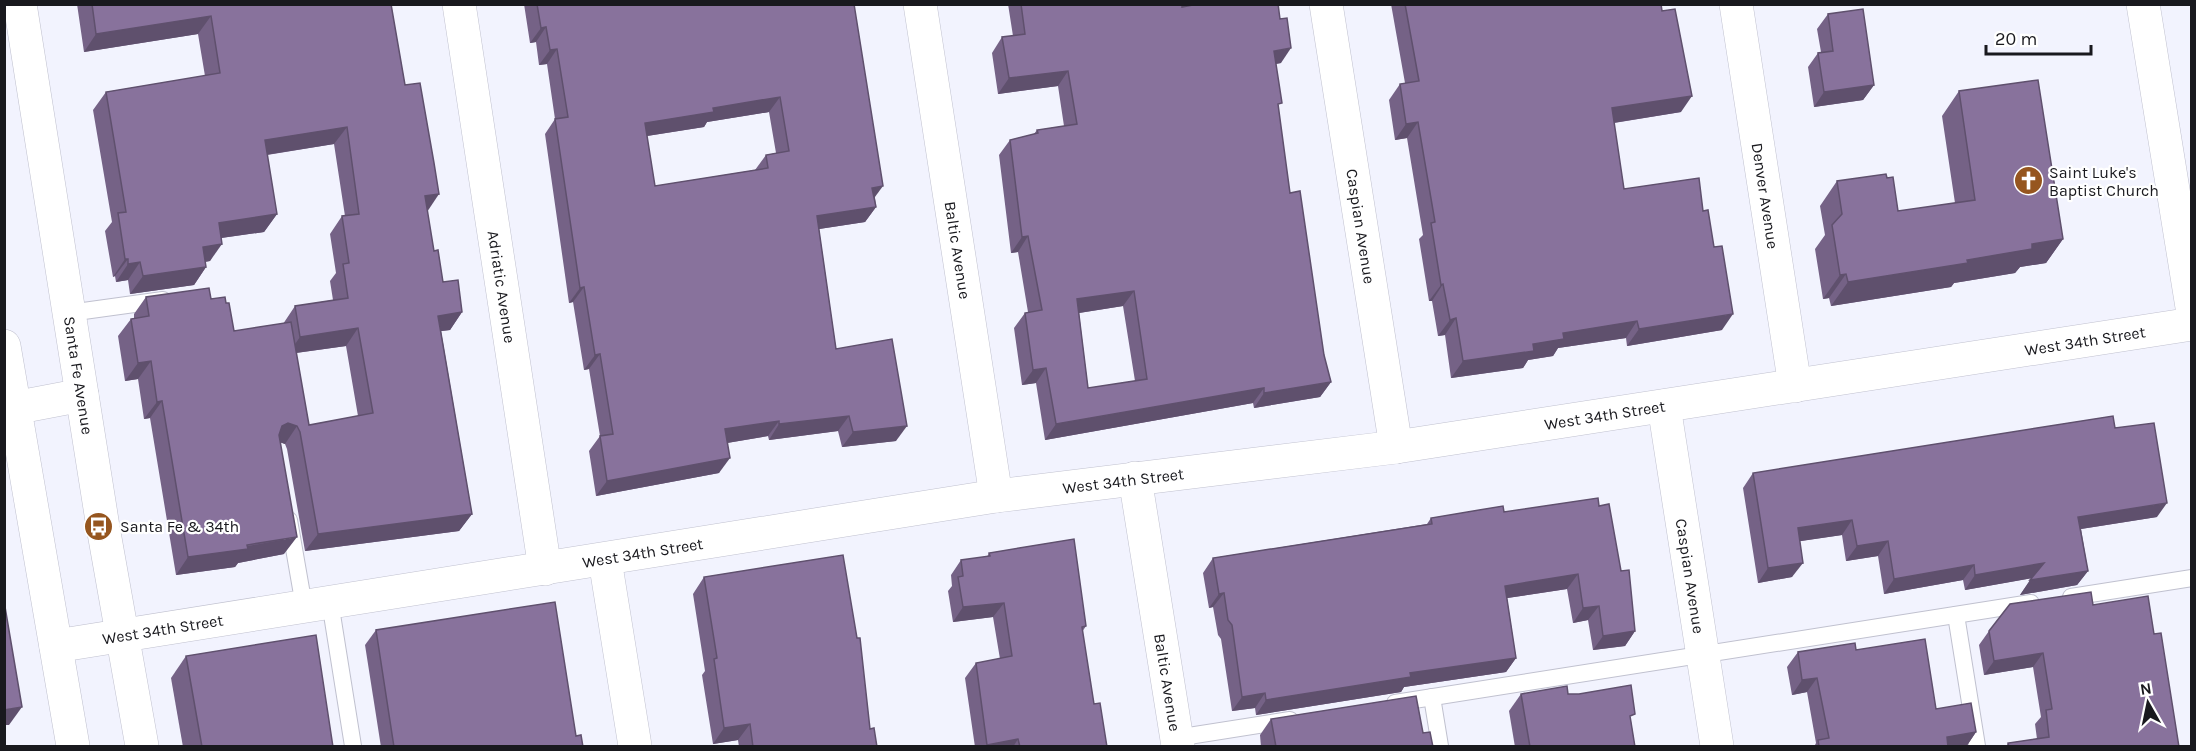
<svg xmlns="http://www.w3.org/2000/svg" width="2196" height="751" font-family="Karla,sans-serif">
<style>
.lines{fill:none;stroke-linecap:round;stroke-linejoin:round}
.lane-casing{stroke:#c0c1cf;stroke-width:18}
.street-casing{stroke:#c0c1cf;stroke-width:34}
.secondary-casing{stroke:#c0c1cf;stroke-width:34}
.lane{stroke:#fff;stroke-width:16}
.street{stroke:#fff;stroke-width:33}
.secondary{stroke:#fff;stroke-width:33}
.wall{fill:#756286;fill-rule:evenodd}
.shaded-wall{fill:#5f506d}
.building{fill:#88729c;stroke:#5f506d;stroke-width:1.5;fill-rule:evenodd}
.labels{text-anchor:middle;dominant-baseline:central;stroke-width:4.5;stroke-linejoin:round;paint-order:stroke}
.poi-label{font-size:16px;fill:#19191e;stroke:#fff;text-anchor:start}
.street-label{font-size:16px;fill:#19191e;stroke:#fff}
</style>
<rect width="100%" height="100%" fill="#f2f3fe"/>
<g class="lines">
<defs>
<g id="lane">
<polyline points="69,313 163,300"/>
<polyline points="289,520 304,606"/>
<polyline points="2071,597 2192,578"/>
<polyline points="330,602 353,746"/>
<polyline points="1956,615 1977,746"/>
<polyline points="1432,697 1440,746"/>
<polyline points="1395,703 2031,603"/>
<polyline points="1176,738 1290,720"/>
</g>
<g id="street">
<path id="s1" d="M459 4 545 569"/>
<path id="s2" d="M920 4 996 496"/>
<path id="s3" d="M1326 4 1396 447"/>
<path id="s4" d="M1736 4 1795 386"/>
<polyline points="2143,4 2192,307"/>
<path id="s5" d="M1664 406 1717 746"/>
<path id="s6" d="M1135 478 1178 746"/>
<polyline points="605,560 635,746"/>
<path id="s7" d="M56 646 996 496 1396 447 2192 324"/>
</g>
<g id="secondary">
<path id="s8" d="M20 4 103 527 142 746"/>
<polyline points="4,346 73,746"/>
<polyline points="14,408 82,395"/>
</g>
</defs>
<!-- lane casing -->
<use href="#lane" class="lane-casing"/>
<!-- street casing -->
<use href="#street" class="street-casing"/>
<!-- secondary casing -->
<use href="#secondary" class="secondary-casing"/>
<!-- lane -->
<use href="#lane" class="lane"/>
<!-- street -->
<use href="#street" class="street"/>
<!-- secondary -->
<use href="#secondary" class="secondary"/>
</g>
<!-- wall -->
<g class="wall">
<path d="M77 4H391L434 251 443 282 462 312 450 330 441 331 472 514 459 531 305 551 287 449 285 444 280 442 284 554 238 563 235 567 176 575 150 418 144 419 138 379 125 381 118 336 131 319 134 318V314L146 297 211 299 226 303 234 331 283 324 295 306 333 300 330 281 336 273 330 234 342 216H345L334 144 267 155 277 214 264 232 221 238 210 261 205 262 206 267 194 285 130 294 128 280 116 282 115 276 113 277 105 231 112 222 93 110 106 92 205 76 198 34 84 52ZM346 346 358 416 309 425 296 353Z"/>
<path d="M524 4H854L876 207 865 222 819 229 836 349 896 441 842 447 838 431 769 440 768 436 727 443 719 473 596 496 589 451 600 436 589 369 584 370 573 302 569 303 545 134 555 119 547 64 539 65 536 42 530 43ZM769 112 776 153 766 155 755 170 655 186 647 136 704 127 707 122Z"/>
<path d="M1008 4H1182V7L1281 63 1276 64 1278 109 1290 193 1324 355 1331 382 1320 397 1254 408 1253 403 1045 440 1036 383 1022 385 1014 328 1025 313 1028 312 1018 252 1011 253 999 155 1010 140 1034 134 1037 130 1064 126 1058 86 998 94 992 53 1002 37 1013 36ZM1123 306 1135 381 1088 388 1079 313Z"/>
<polygon points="1391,4 1661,4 1681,112 1614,123 1624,189 1703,211 1722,330 1627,346 1626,338 1558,348 1553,356 1528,360 1523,368 1451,378 1445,335 1438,336 1432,301 1429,301 1419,239 1423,235 1407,138 1395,140 1389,100 1400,84 1405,83"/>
<polygon points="1828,14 1874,85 1863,100 1814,107 1808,67 1818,53 1821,52 1817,29"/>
<polygon points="1959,91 2063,239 2046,263 2020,267 2015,273 1954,283 1951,287 1831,306 1829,298 1823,299 1815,249 1825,235 1820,206 1837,181 1887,178 1898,211 1955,203 1942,116"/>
<polygon points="2115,428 2157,517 2081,529 2088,571 2077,585 2020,595 2032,578 1965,590 1963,580 1884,594 1878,556 1846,561 1842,535 1800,541 1792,577 1758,583 1743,488 1753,473"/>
<polygon points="1599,506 1621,571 1635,631 1625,646 1593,650 1588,620 1573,623 1567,589 1507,598 1516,658 1506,672 1404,687 1401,692 1256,715 1255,708 1232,711 1221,639 1218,635 1213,607 1209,608 1203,573 1213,558 1427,524 1431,518"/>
<polygon points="989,553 1086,626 1082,632 1094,704 1107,747 975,747 965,678 976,663 1000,659 993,617 953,622 948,591 952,586 951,575 961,560 987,557"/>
<polygon points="704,577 870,729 877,747 739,747 738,740 713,744 702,675 705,671 693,594"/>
<polygon points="2093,605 2154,634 2179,747 2006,747 2008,743 2037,739 2035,724 2041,717 2033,667 1984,675 1979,645 1989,631"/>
<polygon points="376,630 576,736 583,747 381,747 365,645"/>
<polygon points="1856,650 1936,709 1976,732 1966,747 1814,747 1816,743 1807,692 1792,695 1787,667 1798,652"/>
<polygon points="186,656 333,747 183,747 171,678"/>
<polygon points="1521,694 1568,694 1631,721 1635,747 1515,747 1509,711"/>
<polygon points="1271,719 1423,733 1433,747 1261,747 1260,735"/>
</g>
<!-- shaded-wall -->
<g class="shaded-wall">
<polygon points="211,16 198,34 84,52 96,34"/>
<polygon points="546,27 536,42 530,43 541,28"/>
<polygon points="1291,48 1281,63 1263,66 1274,51"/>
<polygon points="557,49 547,64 539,65 550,50"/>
<polygon points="1068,71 1058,86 998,94 1009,78"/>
<polygon points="1874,85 1863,100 1814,107 1824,92"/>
<polygon points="1692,96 1681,112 1600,125 1612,108"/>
<polygon points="780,97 769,112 707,122 704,127 634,138 645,123 713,108"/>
<polygon points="1418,122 1407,138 1395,140 1406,124"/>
<polygon points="347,127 334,144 253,157 265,140"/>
<polygon points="883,186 872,201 872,188"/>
<polygon points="439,194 427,212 425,196"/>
<polygon points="876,207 865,222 806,231 817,216"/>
<polygon points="277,214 264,232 207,240 219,223"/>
<polygon points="1028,236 1018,252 1011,253 1022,237"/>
<polygon points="2063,239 2046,263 2020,267 2015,273 1954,283 1951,287 1831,306 1848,282 1967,260 2032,244"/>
<polygon points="222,244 210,261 190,264 203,247"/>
<polygon points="125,259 128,259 115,276 113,277"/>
<polygon points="140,262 128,280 116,282 128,264"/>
<polygon points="206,267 194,285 130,294 143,276"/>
<polygon points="1846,274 1829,298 1823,299 1840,275"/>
<polygon points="1443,284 1432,301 1429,301 1441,285"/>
<polygon points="584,287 573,302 569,303 580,288"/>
<polygon points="1134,291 1123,306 1066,315 1077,299"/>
<polygon points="462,312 450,330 426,333 438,316"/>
<polygon points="1733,314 1722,330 1627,346 1639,329"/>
<polygon points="1456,318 1445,335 1438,336 1450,320"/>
<polygon points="1637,321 1626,338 1558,348 1553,356 1528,360 1523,368 1451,378 1463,361 1533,344 1563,333"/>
<polygon points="358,328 346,346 288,354 300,337"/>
<polygon points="600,354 589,369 584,370 595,355"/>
<polygon points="151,361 138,379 125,381 138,363"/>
<polygon points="1046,368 1036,383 1022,385 1033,370"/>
<polygon points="1331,382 1320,397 1254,408 1264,393"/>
<polygon points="1264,388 1253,403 1045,440 1056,424"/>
<polygon points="162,401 150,418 144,419 157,402"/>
<polygon points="849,416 838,431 769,440 779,424"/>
<polygon points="779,421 768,436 715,445 725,429"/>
<polygon points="288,423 297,426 285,444 276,441 282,426"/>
<polygon points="907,426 896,441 842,447 853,432"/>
<polygon points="730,458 719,473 596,496 607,481"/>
<polygon points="2167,503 2157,517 2068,531 2078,517"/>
<polygon points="472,514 459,531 305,551 318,534"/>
<polygon points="1852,520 1842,535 1788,543 1798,528"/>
<polygon points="297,537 284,554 238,563 235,567 176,575 188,557"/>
<polygon points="1888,541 1878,556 1846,561 1857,546"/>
<polygon points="1803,563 1792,577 1758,583 1768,568"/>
<polygon points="2044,563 2033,578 1965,590 1975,575"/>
<polygon points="1974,565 1963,580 1884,594 1894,579"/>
<polygon points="2088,571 2077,585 2020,595 2030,580"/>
<polygon points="1578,574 1567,589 1494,600 1505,586"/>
<polygon points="1224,593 1213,607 1209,608 1219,594"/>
<polygon points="1004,603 993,617 953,622 963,607"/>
<polygon points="1599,606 1588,620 1573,623 1583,608"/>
<polygon points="1635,631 1625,646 1593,650 1603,636"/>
<polygon points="2043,653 2033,667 1984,675 1994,661"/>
<polygon points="1516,658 1506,672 1404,687 1401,692 1256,715 1266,700 1410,673"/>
<polygon points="1817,678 1807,692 1792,695 1802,680"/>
<polygon points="1265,693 1255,708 1232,711 1242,697"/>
<polygon points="22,707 9,725 4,725 4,710"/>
<polygon points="750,724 738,740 713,744 724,728"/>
<polygon points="1976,732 1966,747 1940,747 1947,737"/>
<polygon points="1018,739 1013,747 986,747 987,745"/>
</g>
<!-- building -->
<g class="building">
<polygon points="92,4 391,4 405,85 420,83 434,163 439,194 425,196 434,251 438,250 443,282 458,280 462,312 438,316 472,514 318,534 300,432 297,426 288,423 282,426 279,435 297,537 247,545 248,549 188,557 162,401 157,402 151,361 138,363 131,319 149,316 146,297 209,288 211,299 225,297 226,303 229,303 234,331 291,322 309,425 373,413 358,328 300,337 295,306 348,298 343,264 349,263 342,216 359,214 347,127 265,140 277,214 219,223 222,244 203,247 206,267 143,276 140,262 128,264 128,259 125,259 118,213 126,212 106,92 220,73 211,16 96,34"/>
<path d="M537 4H854L883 186 872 188 876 207 817 216 836 349 892 339 907 426 853 432 849 416 779 424V421L725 429 730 458 607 481 600 436 613 434 600 354 595 355 584 287 580 288 555 119 568 117 557 49 550 50 546 27 541 28ZM780 97 789 151 766 155 768 168 655 186 645 123 714 112 713 108Z"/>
<path d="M1021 4H1182V7L1198 4H1278L1280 19 1287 18 1291 48 1274 51 1282 103 1278 104 1290 193 1300 191 1324 355 1331 382 1264 393V388L1056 424 1046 368 1033 370 1025 313 1042 310 1028 236 1022 237 1010 140 1038 133 1037 130 1077 124 1068 71 1009 78 1002 37 1025 34ZM1134 291 1147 379 1088 388 1077 299Z"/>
<polygon points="1405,4 1661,4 1662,11 1675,9 1692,96 1612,108 1624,189 1699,178 1703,211 1708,210 1714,247 1722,246 1733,314 1639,329 1637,321 1563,333 1564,339 1533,344 1534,351 1463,361 1456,318 1450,320 1443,284 1441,285 1431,223 1435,222 1418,122 1406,124 1400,84 1419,81"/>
<polygon points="1863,9 1874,85 1824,92 1818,53 1833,51 1828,14"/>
<polygon points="2038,80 2063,239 2032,244 2032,249 1967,260 1968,263 1848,282 1846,274 1840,275 1832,225 1842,214 1837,181 1886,174 1887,178 1893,177 1898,211 1975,200 1959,91"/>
<polygon points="2113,416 2115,428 2154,423 2167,503 2078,517 2088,571 2030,580 2044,563 1975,575 1974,565 1894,579 1888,541 1857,546 1852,520 1798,528 1803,563 1768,568 1753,473"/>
<polygon points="1598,498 1599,506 1609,504 1621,571 1629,570 1635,631 1603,636 1599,606 1583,608 1578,574 1505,586 1516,658 1410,673 1411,677 1266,700 1265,693 1242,697 1232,625 1228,620 1224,593 1219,594 1213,558 1432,524 1431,518 1503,506 1504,512"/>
<polygon points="1074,539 1086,626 1082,627 1094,704 1100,703 1107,747 1020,747 1018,739 987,745 976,663 1012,656 1004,603 963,607 958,577 963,576 961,560 990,556 989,553"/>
<polygon points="843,555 857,638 860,638 870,729 874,728 877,747 753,747 750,724 724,728 714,659 717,658 704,577"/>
<polygon points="2091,592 2093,605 2148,596 2154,634 2161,633 2179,747 2009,747 2008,743 2049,737 2046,710 2052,709 2043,653 1994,661 1989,631 2010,604"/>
<polygon points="4,601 22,707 4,710"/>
<polygon points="555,602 576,736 581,735 583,747 394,747 376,630"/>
<polygon points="316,635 333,747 202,747 186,656"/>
<polygon points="1925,639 1936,709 1971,703 1976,732 1947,737 1948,747 1819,747 1818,740 1829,738 1817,678 1802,680 1798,652 1855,643 1856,650"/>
<polygon points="1631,685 1635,714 1630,716 1635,747 1530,747 1521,694 1567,686 1568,694 1579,694"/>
<polygon points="1416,696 1423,733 1430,732 1433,747 1276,747 1271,719"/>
</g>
<!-- icons -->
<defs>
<symbol id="church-disc" viewBox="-11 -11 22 22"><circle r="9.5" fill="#96561f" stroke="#fff"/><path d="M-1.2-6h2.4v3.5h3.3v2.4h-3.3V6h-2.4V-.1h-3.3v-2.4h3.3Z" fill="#fff"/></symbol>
<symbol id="bus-disc" viewBox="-11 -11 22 22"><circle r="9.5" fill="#96561f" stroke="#fff"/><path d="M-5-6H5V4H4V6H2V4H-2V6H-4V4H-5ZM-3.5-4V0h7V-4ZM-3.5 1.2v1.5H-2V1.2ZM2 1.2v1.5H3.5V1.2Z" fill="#fff"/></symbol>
</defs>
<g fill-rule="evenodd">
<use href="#church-disc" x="2012" y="164" width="33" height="33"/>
<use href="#bus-disc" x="82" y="510" width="33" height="33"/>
</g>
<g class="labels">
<!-- poi labels -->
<g class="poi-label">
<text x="2049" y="172">Saint Luke's<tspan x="2049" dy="18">Baptist Church</tspan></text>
<text x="120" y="526">Santa Fe &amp; 34th</text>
</g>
<!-- street labels -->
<g class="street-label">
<text stroke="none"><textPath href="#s4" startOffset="194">Denver Avenue</textPath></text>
<text stroke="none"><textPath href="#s3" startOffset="225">Caspian Avenue</textPath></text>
<text stroke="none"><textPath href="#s2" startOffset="249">Baltic Avenue</textPath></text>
<text stroke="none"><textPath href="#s1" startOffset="286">Adriatic Avenue</textPath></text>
<text stroke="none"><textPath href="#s7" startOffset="2052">West 34th Street</textPath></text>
<text stroke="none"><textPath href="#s8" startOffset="376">Santa Fe Avenue</textPath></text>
<text stroke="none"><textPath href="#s7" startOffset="1566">West 34th Street</textPath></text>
<text stroke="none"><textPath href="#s7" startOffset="1080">West 34th Street</textPath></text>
<text stroke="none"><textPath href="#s7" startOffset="594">West 34th Street</textPath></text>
<text stroke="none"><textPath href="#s5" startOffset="172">Caspian Avenue</textPath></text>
<text stroke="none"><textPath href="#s7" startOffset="108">West 34th Street</textPath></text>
<text stroke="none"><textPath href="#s6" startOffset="207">Baltic Avenue</textPath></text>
</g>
</g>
<!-- border -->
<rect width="2196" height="751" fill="none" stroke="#19191e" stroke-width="12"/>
<!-- north arrow -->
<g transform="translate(2148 703) rotate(351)" stroke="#ffffff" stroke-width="4.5" paint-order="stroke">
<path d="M0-4.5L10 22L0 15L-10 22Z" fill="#19191e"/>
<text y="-9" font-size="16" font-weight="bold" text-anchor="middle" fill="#19191e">N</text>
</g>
<!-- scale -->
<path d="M1986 45v9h105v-9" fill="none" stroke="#19191e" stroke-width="3"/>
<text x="1995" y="45" font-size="18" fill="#19191e" stroke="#ffffff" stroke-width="4.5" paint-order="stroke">20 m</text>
</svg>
